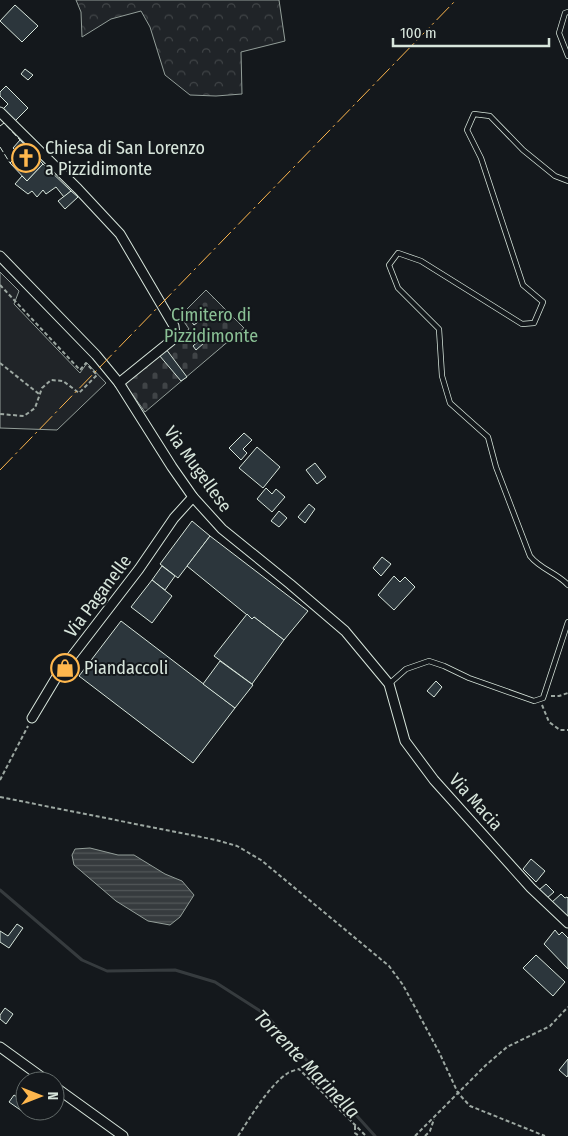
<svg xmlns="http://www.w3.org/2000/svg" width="568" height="1136" font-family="'Fira Sans Condensed',sans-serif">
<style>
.green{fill:#202428;stroke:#939e99}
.forest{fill:url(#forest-crowns);stroke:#939e99}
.cemetery{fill:url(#cemetery-stones);stroke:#939e99}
.water{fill:url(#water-rules);stroke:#939e99}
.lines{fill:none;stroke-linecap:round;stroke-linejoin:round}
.stream{stroke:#363b3e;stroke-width:3}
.building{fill:#2c363c;stroke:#d8e6dc}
.lane-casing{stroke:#d8e6dc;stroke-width:6}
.street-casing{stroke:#d8e6dc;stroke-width:11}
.path{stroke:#9da8a2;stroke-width:2;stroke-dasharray:4 2.5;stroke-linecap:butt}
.lane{stroke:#14181c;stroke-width:4.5}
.street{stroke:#14181c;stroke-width:9}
.fence{stroke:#d8e6dc;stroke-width:1;stroke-dasharray:6 2.5;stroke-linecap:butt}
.power{stroke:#ffb74d;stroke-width:1;stroke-dasharray:18 4 2.5 4;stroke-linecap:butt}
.labels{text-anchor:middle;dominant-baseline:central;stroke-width:4;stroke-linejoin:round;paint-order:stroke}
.poi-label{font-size:18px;fill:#d8e6dc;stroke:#14181c;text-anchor:start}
.park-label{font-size:18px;fill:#8ac095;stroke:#14181c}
.street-label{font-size:18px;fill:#d8e6dc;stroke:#14181c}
.water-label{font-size:19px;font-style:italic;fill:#d8e6dc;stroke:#14181c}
</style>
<defs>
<pattern id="forest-crowns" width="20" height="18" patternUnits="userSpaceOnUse" patternTransform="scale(1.25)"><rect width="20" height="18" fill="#202428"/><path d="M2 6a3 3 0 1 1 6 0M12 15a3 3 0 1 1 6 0" fill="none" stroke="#404447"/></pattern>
<pattern id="cemetery-stones" width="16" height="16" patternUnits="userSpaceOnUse" patternTransform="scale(1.25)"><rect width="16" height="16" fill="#202428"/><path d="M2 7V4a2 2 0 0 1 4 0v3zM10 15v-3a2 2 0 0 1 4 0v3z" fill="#404447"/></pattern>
<pattern id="water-rules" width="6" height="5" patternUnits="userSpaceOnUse" patternTransform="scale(1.25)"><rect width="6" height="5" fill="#363b3e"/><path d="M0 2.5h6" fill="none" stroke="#525759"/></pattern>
</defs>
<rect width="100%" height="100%" fill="#14181c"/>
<!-- green -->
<polygon class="green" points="0,272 19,291 14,304 80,373 87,363 106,383 57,430 0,428"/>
<!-- forest -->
<polygon class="forest" points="76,0 279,0 285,41 241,52 242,94 216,96 190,95 165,75 150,27 141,11 111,19 82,37 81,12"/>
<!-- cemetery -->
<polygon class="cemetery" points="206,290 244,328 145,412 125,384 189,329 180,316"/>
<!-- water -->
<polygon class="water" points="90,848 118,855 134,855 165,874 182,881 194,895 180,917 170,925 148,921 116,901 74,865 72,855 75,849"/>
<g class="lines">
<!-- stream -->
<polyline class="stream" points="0,890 82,960 107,971 175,970 215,982 265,1014 375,1136"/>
</g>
<!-- building -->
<g class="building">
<polygon points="15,5 38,26 22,42 0,21"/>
<polygon points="25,69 33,75 28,80 21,74"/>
<polygon points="6,86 28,108 14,122 2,110 8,104 0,96 0,92"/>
<polygon points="20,140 43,164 27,181 10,163 19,154 13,148"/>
<polygon points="43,164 71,191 64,197 56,187 46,194 43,190 37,197 32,191 28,194 15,184 22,176 27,181"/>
<polygon points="71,191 78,197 65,209 58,201"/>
<polygon points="195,318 198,322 194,325 191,321"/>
<polygon points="201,339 204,343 196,350 193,346"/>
<polygon points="166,349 187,377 181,381 159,355"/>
<polygon points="244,433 252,440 243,449 247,453 241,460 229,448"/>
<polygon points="257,447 280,467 263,488 239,468"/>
<polygon points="315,463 326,477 317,484 306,470"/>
<polygon points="266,488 272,494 276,489 285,497 272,512 257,499"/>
<polygon points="309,504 315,509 305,523 298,517"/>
<polygon points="279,511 287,518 279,527 271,521"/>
<polygon points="192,521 210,536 178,578 160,564"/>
<polygon points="210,536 308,611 284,640 254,617 252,619 187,566"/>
<polygon points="382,557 391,564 381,576 373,568"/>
<polygon points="162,566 175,576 165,590 152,580"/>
<polygon points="394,576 400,582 405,577 415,587 394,610 378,595"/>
<polygon points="152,580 172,596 152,623 131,607"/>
<polygon points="247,614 252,619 254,617 284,640 252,684 214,656"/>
<polygon points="121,621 235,708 193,763 79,676"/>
<polygon points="220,661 253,685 235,708 203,684"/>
<polygon points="436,681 442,687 434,697 427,691"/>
<polygon points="531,859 545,871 536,882 523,869"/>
<polygon points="546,884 554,892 547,898 539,890"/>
<polygon points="561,894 565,898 567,897 568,898 568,919 551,903"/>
<polygon points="17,924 23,928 9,948 0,942 0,931 8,936"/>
<polygon points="555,930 559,935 562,932 568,938 568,969 544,944"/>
<polygon points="536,955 565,982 553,996 523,968"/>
<polygon points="5,1008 13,1014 6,1024 0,1019 0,1015"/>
<polygon points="568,1059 568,1075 567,1077 559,1070"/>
<polygon points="14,1095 25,1102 25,1111 33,1111 29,1116 9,1102"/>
</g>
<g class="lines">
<defs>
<g id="lane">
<polyline points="568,12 565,13 559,33 568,56"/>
<path d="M568 181 555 176 523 150 490 116 474 114 467 130 481 158 523 285 543 302 534 323 522 324 421 261 398 253 389 265 398 288 439 329 442 376 450 403 488 437 496 467 530 556C540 569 557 573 568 585"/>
<polyline points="389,684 406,669 429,661 444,666 469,678 534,701 543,698 568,622"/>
</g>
<g id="street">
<polyline points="0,112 78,189 120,234 174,326 175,335 171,341 119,383"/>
<polyline points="0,256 96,355 119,383 172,467 193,497 222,529 290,584 345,631 389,684 405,741 434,780 531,888 568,923"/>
<polyline points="32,718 59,673 139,569 174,518 193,497"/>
<polyline points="0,1047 47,1081"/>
<polyline points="55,1087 123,1136"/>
</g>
</defs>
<!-- lane casing -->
<use href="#lane" class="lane-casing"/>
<!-- street casing -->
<use href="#street" class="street-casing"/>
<!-- path -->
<g class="path">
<polyline points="0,285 80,370 86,363 97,375 79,393 63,381 51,380 42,388 35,408 24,416 0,414"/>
<polyline points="0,363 39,394"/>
<polyline points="551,696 559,696 568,693"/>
<polyline points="542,705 549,722 560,730 568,730"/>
<polyline points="0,780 28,726"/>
<polyline points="0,797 216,840 237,846 261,860 389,966 403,985 439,1052 458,1093 470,1106 545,1136"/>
<polyline points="355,1126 355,1133 359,1136"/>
<path d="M238 1136C250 1118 269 1085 288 1073 291 1071 296 1070 299 1069L366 1136"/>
<polyline points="415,1136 486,1065 507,1047 550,1026 568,1007"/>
<polyline points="425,1136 430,1131 434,1119"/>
</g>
<!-- lane -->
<use href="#lane" class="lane"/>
<!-- street -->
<use href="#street" class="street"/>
<!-- fence -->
<g class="fence">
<polyline points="0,126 4,123 20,140"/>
<polyline points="0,147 10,163"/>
</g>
<!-- power -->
<polyline class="power" points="0,470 456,0"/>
</g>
<!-- icons -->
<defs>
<symbol id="church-ring" viewBox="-11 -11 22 22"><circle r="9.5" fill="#14181c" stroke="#ffb74d" stroke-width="1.5"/><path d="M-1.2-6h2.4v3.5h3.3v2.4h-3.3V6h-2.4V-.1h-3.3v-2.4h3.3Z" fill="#ffb74d"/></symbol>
<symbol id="shop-ring" viewBox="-11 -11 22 22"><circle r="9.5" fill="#14181c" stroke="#ffb74d" stroke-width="1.5"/><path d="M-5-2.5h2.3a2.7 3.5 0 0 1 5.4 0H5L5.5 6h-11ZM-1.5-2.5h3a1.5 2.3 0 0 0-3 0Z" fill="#ffb74d"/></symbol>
</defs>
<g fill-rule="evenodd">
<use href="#church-ring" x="10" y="142" width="32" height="32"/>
<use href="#shop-ring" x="49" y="652" width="32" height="32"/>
</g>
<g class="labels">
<!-- poi labels -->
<g class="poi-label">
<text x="45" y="148">Chiesa di San Lorenzo<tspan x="45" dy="21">a Pizzidimonte</tspan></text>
<text x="84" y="668">Piandaccoli</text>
</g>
<!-- park labels -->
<g class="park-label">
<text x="211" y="315">Cimitero di<tspan x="211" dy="21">Pizzidimonte</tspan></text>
</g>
<!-- street labels -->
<g class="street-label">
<text transform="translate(198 469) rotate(54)">Via Mugellese</text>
<text transform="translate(98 596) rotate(-53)">Via Paganelle</text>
<text transform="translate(476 802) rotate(48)">Via Macia</text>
</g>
<!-- water labels -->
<g class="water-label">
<text transform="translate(307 1064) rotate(46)">Torrente Marinella</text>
</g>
</g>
<!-- north arrow -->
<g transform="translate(40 1096) rotate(90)"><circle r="24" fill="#14181c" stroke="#626a69"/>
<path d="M0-4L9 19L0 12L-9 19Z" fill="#ffb74d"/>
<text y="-8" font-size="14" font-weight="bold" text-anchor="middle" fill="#d8e6dc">N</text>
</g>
<!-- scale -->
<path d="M393 38v8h156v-8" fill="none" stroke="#d8e6dc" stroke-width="2.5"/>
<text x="400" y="38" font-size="15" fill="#d8e6dc" stroke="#14181c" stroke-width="4" paint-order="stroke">100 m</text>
</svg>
